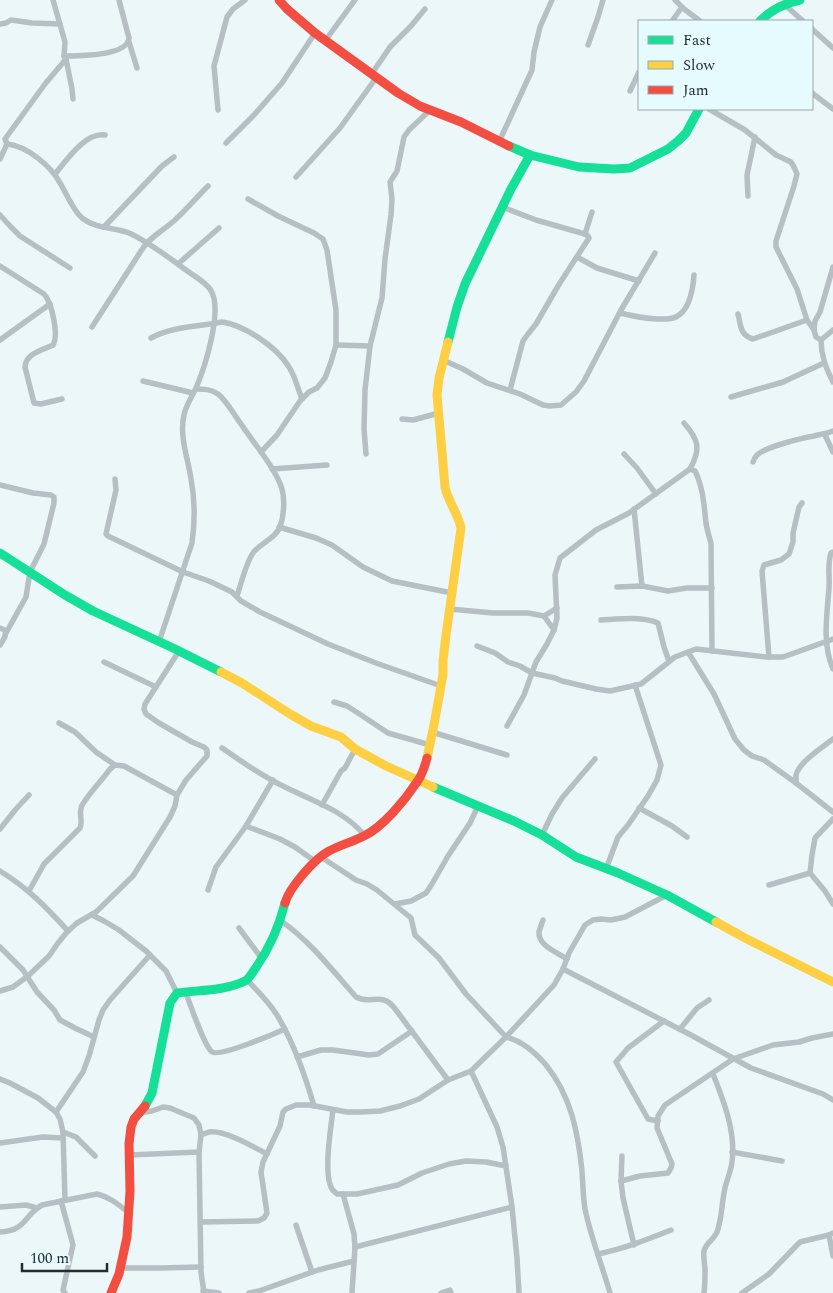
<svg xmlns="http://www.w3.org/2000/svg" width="833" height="1293" font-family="Spectral,serif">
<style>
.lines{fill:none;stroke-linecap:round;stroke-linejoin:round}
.street{stroke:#b6c0c4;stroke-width:5.5}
.fast{stroke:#16e098;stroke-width:9}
.slow{stroke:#ffcf43;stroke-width:9}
.jam{stroke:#f24e42;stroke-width:9}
</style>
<rect width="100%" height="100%" fill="#ebf7f8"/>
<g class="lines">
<!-- street -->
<g class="street">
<polyline points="53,0 65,42 64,56 66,59 72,89 73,99"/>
<polyline points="675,0 684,9 700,21"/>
<polyline points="785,5 803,21"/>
<polyline points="672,21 682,7"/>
<polyline points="0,24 6,23 11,20 32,23 60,24"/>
<polyline points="812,29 833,48"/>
<polyline points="325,41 355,0"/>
<polyline points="129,42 137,68"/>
<polyline points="588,45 598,17 603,0"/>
<path d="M64 56C78 56 128 56 129 38L119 0"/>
<polyline points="371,75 390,47 411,26 425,9"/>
<polyline points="630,91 639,72"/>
<polyline points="812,93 833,109"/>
<polyline points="709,109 745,130 776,155 791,162 794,167 797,174 794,186 776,241 776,247 797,289 807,320 814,330"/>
<polyline points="218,110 214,66 227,17 233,9 245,0"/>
<polyline points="499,142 532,70 534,52 540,27 552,0"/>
<polyline points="226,143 254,115 282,83 315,33"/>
<path d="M7 144C27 146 51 166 60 183 67 194 72 209 82 218 96 229 113 227 129 233 149 242 168 257 186 270 194 276 204 281 210 289 224 308 205 367 196 388 192 397 186 405 184 415 179 436 188 458 191 479 195 500 195 522 192 543L159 642"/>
<polyline points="0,159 7,144 5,139 45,84 66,59"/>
<path d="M55 174C66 161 85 132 105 135"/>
<polyline points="296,177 340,128 376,78"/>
<polyline points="748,196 747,175 755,137"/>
<polyline points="248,199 278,216 314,233 323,239 327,250 336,310 336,345 331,362 325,378 317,388 309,392 300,401 277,435 261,452"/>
<polyline points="502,207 536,220 585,234 588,236 589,238 558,286 536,324 528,334 523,341 510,390"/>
<polyline points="0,215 10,226 20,236 70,268"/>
<polyline points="104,227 162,166 174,157"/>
<polyline points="585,234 592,212"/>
<polyline points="577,257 597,268 639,281"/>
<polyline points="178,264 219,228"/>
<path d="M0 266 44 294C52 303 59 335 53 345 43 350 26 353 25 367L34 403 41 404 62 399"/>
<path d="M620 313C632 316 643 318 656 319 662 319 670 320 676 317 690 310 693 289 694 275"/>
<path d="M738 314C741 326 740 335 753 339L807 320"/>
<path d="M92 327 141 251C148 238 164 230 175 220 187 209 197 197 208 186"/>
<path d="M833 330 821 340C821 356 826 368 833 382"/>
<path d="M151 338C173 326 198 327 222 322 244 325 277 347 289 367 295 376 298 389 302 399"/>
<polyline points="0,340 50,304"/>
<polyline points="821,340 816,337 814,330 815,321 820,312 833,267"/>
<polyline points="336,345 370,346"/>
<polyline points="443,360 463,369 487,383 520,394 543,405 550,406 561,405 576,392 584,381 621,310 655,253"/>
<polyline points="143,381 193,393"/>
<path d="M196 389C203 389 211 389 218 394 227 401 234 415 241 424 253 442 276 469 282 489 285 500 284 516 280 527 275 539 260 543 253 553 246 563 241 584 237 596"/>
<polyline points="731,397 783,382 824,363"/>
<polyline points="402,419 413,420 439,413"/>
<path d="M684 423C699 440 701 449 690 469"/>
<polyline points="825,435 833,452"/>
<polyline points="366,454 364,429 365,390 370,346 382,298 385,259 391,215 392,199 390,182 397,171 404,137 409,130 430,110"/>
<polyline points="624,454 637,468 656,494"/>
<path d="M753 462C754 459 755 457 757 455 765 447 802 438 814 436 821 434 826 434 833 431"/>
<polyline points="272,469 327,465"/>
<polyline points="115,479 116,490 106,534 108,536 183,572 209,581 232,592 241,601 260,612 328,644 376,663 441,686"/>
<polyline points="0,485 33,493 51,495 54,497 54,503 44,544 30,572 26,597 6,633"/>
<polyline points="634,509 642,586"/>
<polyline points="279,527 316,538 332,545 363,567 392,581 452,593"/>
<path d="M833 552 831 553C827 565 830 576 829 588 827 615 822 644 833 669"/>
<polyline points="617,587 642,586 668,591 687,588 712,588"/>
<polyline points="450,609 493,613 528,613 544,616 557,608"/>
<polyline points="544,616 554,630"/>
<path d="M601 620C619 619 641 616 658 623L664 647 669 661"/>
<path d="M0 628 5 630C7 636 3 640 0 645"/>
<polyline points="477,646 495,653 508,662 520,666 532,673 555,678 562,681 596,689 610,691 641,684 675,657 696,649 767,657 783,657 833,639"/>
<polyline points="688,652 714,694 735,739 744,750 752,756 764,760 796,783 833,812"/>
<polyline points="769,657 762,571 764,565 781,560 789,554 793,542 793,533 799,507 802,503"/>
<polyline points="104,662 156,687"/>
<polyline points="334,702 347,706 361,715 388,733 430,745"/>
<polyline points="59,723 75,732 96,752 115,765"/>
<path d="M507 726 524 695 536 662 547 644 554 630 557 618 555 575 560 558 596 530 629 513 690 469 695 471C703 487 704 505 706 523 707 530 709 536 711 543L712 651"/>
<polyline points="432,732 507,755"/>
<path d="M222 748C242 762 263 777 285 787 313 801 345 811 365 836"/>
<path d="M796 783C796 780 796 778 796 775 799 762 823 747 833 739"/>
<polyline points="322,805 341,771 345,768 355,749"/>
<polyline points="639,808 672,826 687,837"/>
<polyline points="833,819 815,838 812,855 810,873 825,891 833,904"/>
<polyline points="246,826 280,839 295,847 316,862"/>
<polyline points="0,829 16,809 29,795"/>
<polyline points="542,835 552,814 562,798 595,759"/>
<polyline points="321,857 356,880 367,884 377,890 411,918 415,935 439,958 466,994 506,1037 554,985 563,969 689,1034 751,1068 823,1094 833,1100"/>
<polyline points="606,869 618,837 628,825 648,796 657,780 661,765 635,685"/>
<path d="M0 871C28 888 46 907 68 931"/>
<polyline points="769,885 810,873"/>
<polyline points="208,890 216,867 246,826 273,780"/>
<path d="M29 891 44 864 80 828C83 821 79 815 81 808 83 800 104 778 110 769L115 765 124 766 177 795"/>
<polyline points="395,904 411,901 426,893 432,884 448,856 470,823 478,806"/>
<polyline points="92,915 104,921 119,930 146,951 166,971 177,993"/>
<path d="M543 920C542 923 540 928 539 932 538 946 557 952 567 959"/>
<path d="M281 921C310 941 333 971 356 997 367 1003 374 997 384 1000 389 1001 393 1006 396 1010L448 1080"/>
<polyline points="239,928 262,959"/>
<polyline points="0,947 23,970 37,992 54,1010 60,1020 75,1028 94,1037"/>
<polyline points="563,969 569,953 585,925 593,920 601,919 611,920 625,917 667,895"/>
<path d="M247 980C258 991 269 1002 277 1015 294 1043 305 1075 314 1106"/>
<polyline points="0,991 13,987 28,976 49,956 58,943 67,932 77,923 96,912 133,876 170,817 175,806 177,795 186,780 207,756 207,750 204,747 192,742 159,723 146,714 144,709 145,704 179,651"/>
<path d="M185 991C190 1003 204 1046 212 1052 220 1057 274 1034 285 1029"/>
<polyline points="680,1029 697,1008 709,1000"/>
<polyline points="297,1057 321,1050 333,1050 369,1055 378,1054 412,1031"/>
<polyline points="471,1071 497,1127 503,1147 512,1207 517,1258 519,1293"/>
<polyline points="0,1079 10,1083 38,1098 56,1112 60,1119 63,1132 65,1200"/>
<path d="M333 1110C331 1127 323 1174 332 1189 333 1191 336 1193 337 1194H357L398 1185 422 1173 449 1164 466 1161 486 1162 506 1166"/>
<polyline points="56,1112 83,1072 89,1056 99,1020 103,1010 110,1000 150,955"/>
<polyline points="139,1113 152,1111 163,1107 170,1108 194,1118 199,1125 201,1135 199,1152"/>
<polyline points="658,1121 648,1119 616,1062 628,1048 664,1021"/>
<polyline points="63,1132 76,1137 95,1156"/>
<path d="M201 1135C203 1134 206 1133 209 1132 225 1130 252 1146 267 1154"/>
<polyline points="0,1143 43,1137 62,1138"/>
<polyline points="732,1152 782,1161"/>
<polyline points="129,1155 199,1152 201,1272 204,1293"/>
<polyline points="622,1156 621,1181 623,1198 634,1245"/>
<polyline points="621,1181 640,1176 668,1173 671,1168 672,1164 657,1128 658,1116 665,1105 733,1059 773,1045 799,1042 812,1038 833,1034"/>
<polyline points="343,1194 354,1234 355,1247 352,1293"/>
<polyline points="61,1201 73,1245 63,1290 65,1293"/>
<polyline points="0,1207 26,1205 37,1208"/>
<path d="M201 1222 258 1221 264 1218 267 1213 261 1172 263 1162 280 1126 283 1112 286 1109 296 1105H310L347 1112H361L380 1111 400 1106 419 1099 448 1080 471 1071 506 1037C523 1041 535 1052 546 1065 571 1096 578 1132 582 1171 583 1184 583 1197 585 1209 591 1238 602 1265 610 1293"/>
<polyline points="296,1225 312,1272"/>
<path d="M0 1232C26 1231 23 1216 42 1205L97 1194C110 1197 119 1205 129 1213"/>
<polyline points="833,1233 829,1235 833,1256"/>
<polyline points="355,1247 512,1207"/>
<path d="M598 1254C623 1249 646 1240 671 1230"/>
<polyline points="121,1268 160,1268 201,1267"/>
<polyline points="203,1291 219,1293"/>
<polyline points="249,1293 259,1291 318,1270 354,1261"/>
<polyline points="441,1293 450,1290 451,1293"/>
<path d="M704 1293C705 1285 705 1278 705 1270 705 1264 703 1257 704 1251 706 1242 716 1239 718 1229 722 1216 722 1201 725 1188 727 1179 731 1171 732 1162 736 1132 724 1102 713 1074"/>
<polyline points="742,1293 769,1274 800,1242 829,1235"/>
</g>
<!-- fast -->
<g class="fast">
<path d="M760 21C771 10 785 3 800 0"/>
<polyline points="509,146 530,155 579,167 614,169 630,168 668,149 678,141 686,133 699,109"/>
<polyline points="448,342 457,307 465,284 511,189 530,155"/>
<polyline points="0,553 65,595 93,611 173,648 221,672"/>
<polyline points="433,787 514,821 542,835 576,857 618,873 667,895 716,922"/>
<path d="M145 1106 152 1093 170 1003 177 993C199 990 225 991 245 981 249 979 252 973 255 969 269 949 279 927 285 903"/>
</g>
<!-- slow -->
<g class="slow">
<polyline points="221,672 242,683 290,714 311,726 341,737 355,749 386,766 433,787"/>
<path d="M427 758 434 725 443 674V661L446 635 461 528C458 513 448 502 445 487L437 395 439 378 448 342"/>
<polyline points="716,922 745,938 833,982"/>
</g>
<!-- jam -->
<g class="jam">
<polyline points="279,0 287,9 315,33 398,93 420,106 461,122 509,146"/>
<path d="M285 903C289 888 314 859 329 851 340 845 352 842 364 836 383 827 405 800 417 782 422 775 425 766 427 758"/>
<polyline points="111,1293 119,1274 127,1237 130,1191 129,1144 131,1127 134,1119 145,1106"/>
</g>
</g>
<!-- legend -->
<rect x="638" y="20" width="175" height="90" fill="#e5fbfe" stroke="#98a8aa"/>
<rect x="648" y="36" width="25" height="8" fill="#16e098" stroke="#98a8aa"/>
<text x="683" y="45" font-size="15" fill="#242c2d">Fast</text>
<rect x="648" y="61" width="25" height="8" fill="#ffcf43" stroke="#98a8aa"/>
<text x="683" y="70" font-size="15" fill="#242c2d">Slow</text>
<rect x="648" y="86" width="25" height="8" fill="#f24e42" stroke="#98a8aa"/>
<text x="683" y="95" font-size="15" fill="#242c2d">Jam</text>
<!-- scale -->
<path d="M22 1263v8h85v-8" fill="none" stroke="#242c2d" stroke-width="2.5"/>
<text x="30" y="1263" font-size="15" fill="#242c2d" stroke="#e5fbfe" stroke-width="4" paint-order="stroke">100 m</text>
</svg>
